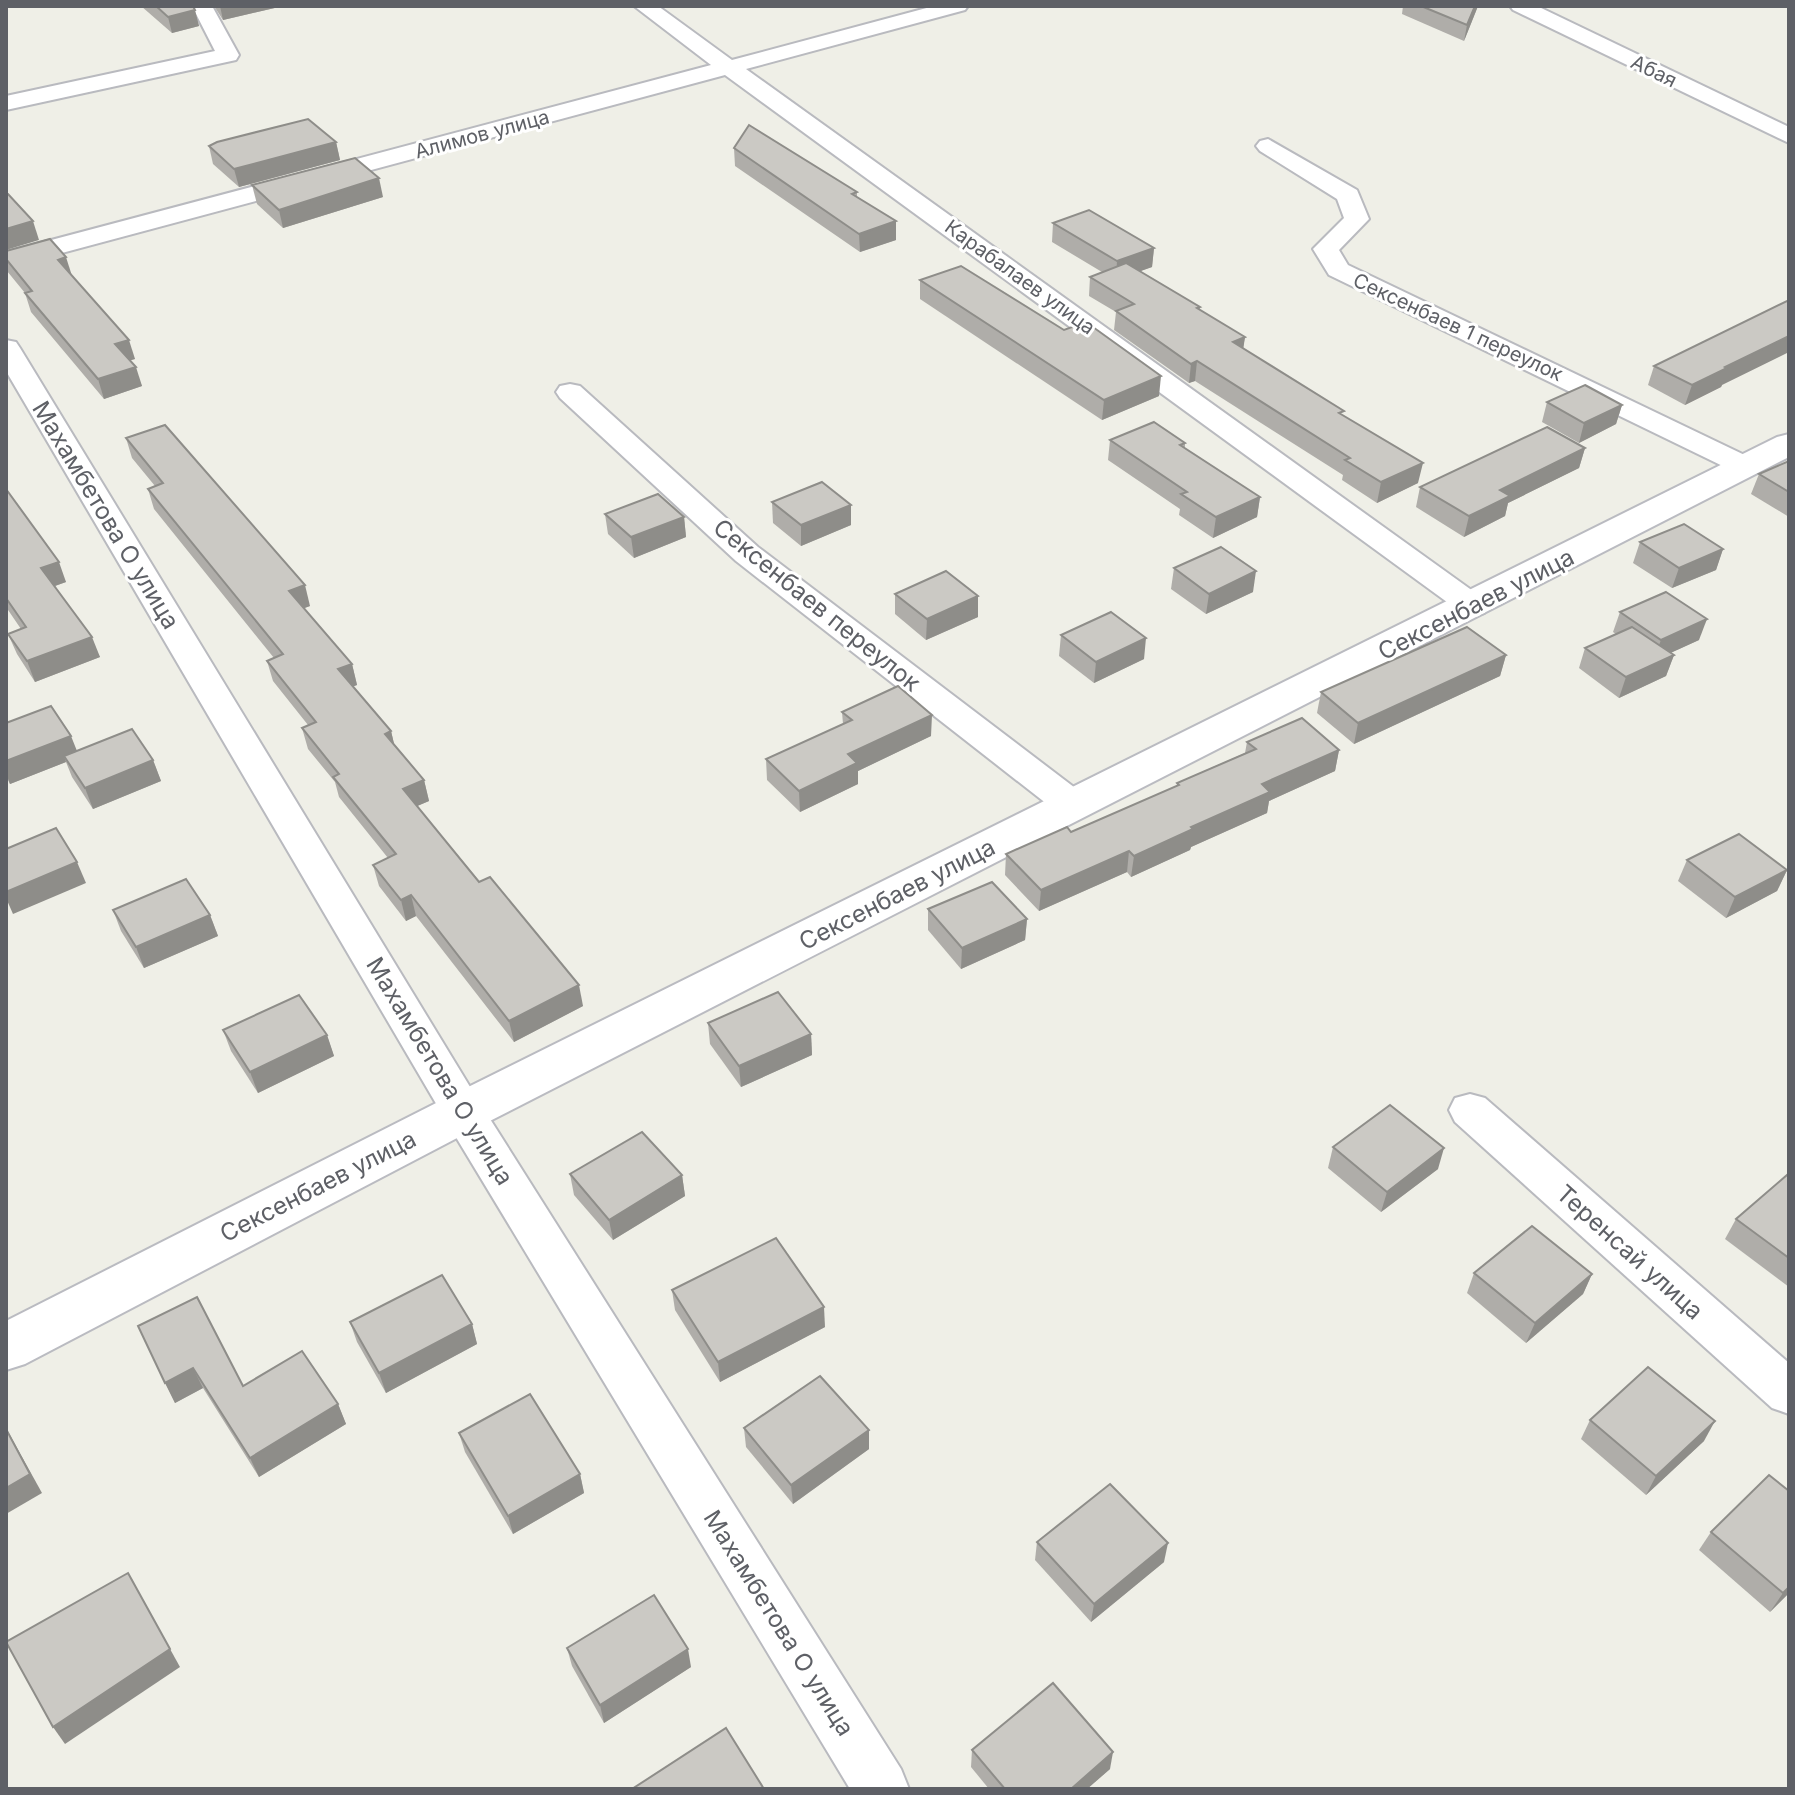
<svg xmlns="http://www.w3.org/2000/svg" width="1795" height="1795" font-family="Inter,sans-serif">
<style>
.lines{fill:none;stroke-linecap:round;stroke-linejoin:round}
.street-casing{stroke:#b9babf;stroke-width:4}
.secondary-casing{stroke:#babbc1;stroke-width:4}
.street{fill:#fff;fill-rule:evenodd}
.secondary{fill:#fff;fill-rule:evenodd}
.wall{fill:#afada9}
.shaded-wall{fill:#8e8d89}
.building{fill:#cbc9c4;stroke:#8e8d89;stroke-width:2}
.labels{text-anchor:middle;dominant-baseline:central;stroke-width:6;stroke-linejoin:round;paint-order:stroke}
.far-street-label{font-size:20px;fill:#5e6066;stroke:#fff}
.street-label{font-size:24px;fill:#5e6066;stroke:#fff}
</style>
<rect width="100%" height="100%" fill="#efefe7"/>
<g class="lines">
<defs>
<g id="street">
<polygon points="192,6 212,6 239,55 236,60 6,110 6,96 215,51"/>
<polygon points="634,6 658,6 732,60 934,6 968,6 965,10 746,69 1484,599 1489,606 1484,613 1473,616 1462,613 725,75 6,268 6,252 711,65"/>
<polygon points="1510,6 1537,6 1789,127 1789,143 1513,10"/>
<polygon points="1268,139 1357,190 1369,219 1339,250 1348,265 1755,460 1760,466 1755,472 1745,475 1735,472 1329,275 1313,249 1344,218 1337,199 1260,151 1256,146 1260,141"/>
<polygon points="6,340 16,342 20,348 478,1100 901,1769 909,1789 850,1789 448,1124 6,371"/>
<polygon points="570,384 580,386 758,547 1087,797 1092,806 1087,815 1074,818 1061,815 736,561 560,398 556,392 560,386"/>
<polygon points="1470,1094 1485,1098 1789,1363 1789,1414 1772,1408 1455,1122 1449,1110 1455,1098"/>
</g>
<polygon id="secondary" points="1789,434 1789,457 480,1126 25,1364 6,1370 6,1321 446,1098 1777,437"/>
</defs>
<!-- street casing -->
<use href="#street" class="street-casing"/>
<!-- secondary casing -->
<use href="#secondary" class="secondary-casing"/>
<!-- street -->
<use href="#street" class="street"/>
<!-- secondary -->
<use href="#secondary" class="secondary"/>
</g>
<!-- wall -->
<g class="wall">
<polygon points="141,6 193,6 199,26 172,33"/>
<polygon points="214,6 278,6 279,7 223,20"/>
<polygon points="1403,6 1478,6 1464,41 1402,14"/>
<polygon points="336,142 340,160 239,187 213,164 209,146"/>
<polygon points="734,148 857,192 857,197 896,221 896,240 860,252 735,166"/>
<polygon points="252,185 383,197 283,228 257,204"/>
<polygon points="1053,223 1154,248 1152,267 1140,271 1200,307 1200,310 1245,337 1243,348 1343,416 1418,483 1377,503 1342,480 1343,475 1195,381 1189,383 1114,330 1116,312 1089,296 1090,277 1102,272 1052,242"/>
<polygon points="6,251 72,276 135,359 130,360 142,386 104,399 31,312 25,293 7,271"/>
<polygon points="920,280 1159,396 1102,420 920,299"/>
<polygon points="1654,366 1722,385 1721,387 1685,405 1648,385"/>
<polygon points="1547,402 1622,405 1616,424 1579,443 1542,422"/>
<polygon points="126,438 310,606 304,608 352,664 357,685 353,686 391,731 394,744 424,780 429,801 417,806 583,1006 514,1042 416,916 406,921 379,886 373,865 388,858 339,797 335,782 308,749 302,728 308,725 273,681 267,661 274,658 154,509 148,489 155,486 132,458"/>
<polygon points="1110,440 1185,443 1185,448 1260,497 1257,517 1213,538 1179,515 1180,509 1108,460"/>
<polygon points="1585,448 1579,468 1508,503 1505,516 1464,537 1416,507 1420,487"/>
<polygon points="1789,461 1789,517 1751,494 1759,474"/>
<polygon points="6,489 66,582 55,586 100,657 35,682 17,654 8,634 21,629 6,607"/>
<polygon points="772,502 851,525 801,546 773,523"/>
<polygon points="605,514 684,517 686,537 634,558 608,534"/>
<polygon points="1640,542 1723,549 1716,570 1672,588 1633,563"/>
<polygon points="1174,568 1253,592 1206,614 1171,589"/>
<polygon points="895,594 978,596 978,617 926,640 895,614"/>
<polygon points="1620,612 1699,640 1670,653 1674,655 1666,676 1619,698 1579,668 1585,648 1616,634 1613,632"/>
<polygon points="1061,635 1144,659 1094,683 1059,656"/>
<polygon points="1506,655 1500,676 1354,744 1317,713 1321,692"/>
<polygon points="842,712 931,736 858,771 858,784 800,812 767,780 766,759 843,724"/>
<polygon points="6,723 77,751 153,760 161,781 93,809 72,777 66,762 10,784 6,776"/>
<polygon points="1247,742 1339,750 1335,771 1269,801 1267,813 1191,847 1190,850 1131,877 1127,872 1039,911 1005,875 1006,854 1071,832 1177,786 1177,783 1245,753"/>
<polygon points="1687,860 1787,870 1777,891 1726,918 1678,881"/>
<polygon points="928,909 1027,919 1025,940 961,969 928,930"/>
<polygon points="113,910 210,915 218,936 144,968 121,931"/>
<polygon points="708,1023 811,1034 812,1055 741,1087 710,1044"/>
<polygon points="223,1030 327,1035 334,1056 258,1093 231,1051"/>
<polygon points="1333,1147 1438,1169 1381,1212 1328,1168"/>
<polygon points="570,1174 682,1175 685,1196 613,1240 574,1195"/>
<polygon points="1789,1176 1789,1287 1725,1239 1736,1219"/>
<polygon points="1474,1273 1592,1274 1583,1294 1526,1343 1467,1293"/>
<polygon points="672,1290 825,1327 720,1382 675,1310"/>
<polygon points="350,1322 472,1324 477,1344 386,1393 357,1342"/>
<polygon points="138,1326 243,1386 338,1404 346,1424 259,1477 203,1388 175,1403"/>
<polygon points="1590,1420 1704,1441 1646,1495 1581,1439"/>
<polygon points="744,1428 869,1449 793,1504 746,1447"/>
<polygon points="459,1433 580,1474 584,1493 513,1534 465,1452"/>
<polygon points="1789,1491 1789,1593 1770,1612 1699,1550 1711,1532"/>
<polygon points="1037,1542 1164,1562 1091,1622 1035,1560"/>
<polygon points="567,1648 691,1667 604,1723 572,1666"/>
<polygon points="972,1750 1110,1769 1087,1789 989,1789 971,1767"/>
</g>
<!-- shaded-wall -->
<g class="shaded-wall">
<polygon points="220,6 278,6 279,7 223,20"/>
<polygon points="1475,6 1478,6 1464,41 1467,25"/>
<polygon points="195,10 199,26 172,33 168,17"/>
<polygon points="336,142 340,160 239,187 234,169"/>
<polygon points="379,178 383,197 283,228 279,210"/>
<polygon points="33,221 39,240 6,250 6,229"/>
<polygon points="896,221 896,240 860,252 859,234"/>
<polygon points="1154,248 1152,267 1116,280 1117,261"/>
<polygon points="66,257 72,276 58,260"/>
<polygon points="1789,336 1789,352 1722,385 1721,387 1685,405 1692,385 1725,367"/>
<polygon points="1245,337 1242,357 1233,342"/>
<polygon points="129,340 135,359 121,363 115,344"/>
<polygon points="1197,361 1195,381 1189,383 1191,364"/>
<polygon points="136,367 142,386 104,399 98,379"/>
<polygon points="1161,376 1159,396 1102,420 1104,400"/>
<polygon points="1622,405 1616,424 1579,443 1584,423"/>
<polygon points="1585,448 1579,468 1508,503 1505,516 1464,537 1469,516 1500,490"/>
<polygon points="1423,463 1418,483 1377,503 1381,482"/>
<polygon points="1260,497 1257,517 1213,538 1216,517"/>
<polygon points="851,505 851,525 801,546 801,525"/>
<polygon points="684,517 686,537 634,558 631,537"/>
<polygon points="1723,549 1716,570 1672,588 1679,568"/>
<polygon points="59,562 66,582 49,588 41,568"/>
<polygon points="1256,571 1253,592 1206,614 1209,594"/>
<polygon points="305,585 310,606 294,612 289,591"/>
<polygon points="978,596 978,617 926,640 927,619"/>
<polygon points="1707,619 1699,640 1653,661 1661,640"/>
<polygon points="92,637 100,657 35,682 27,661"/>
<polygon points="1146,638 1144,659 1094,683 1096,662"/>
<polygon points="1506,655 1500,676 1354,744 1358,723"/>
<polygon points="1674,655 1666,676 1619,698 1626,677"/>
<polygon points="352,664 357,685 344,690 338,669"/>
<polygon points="932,715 931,736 858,771 858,784 800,812 799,791 848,754"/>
<polygon points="391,731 396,752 385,734"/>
<polygon points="71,736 79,756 64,756 66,762 10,784 6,773 6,761"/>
<polygon points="1339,750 1335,771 1269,801 1267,813 1191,847 1190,850 1131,877 1134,856 1191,827 1262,784"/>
<polygon points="153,760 161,781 93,809 85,788"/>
<polygon points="424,780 429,801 408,810 403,789"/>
<polygon points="1129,851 1127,872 1039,911 1041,890"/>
<polygon points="77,862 86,883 13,914 6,898 6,892"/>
<polygon points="1787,870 1777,891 1726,918 1735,897"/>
<polygon points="411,895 416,916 406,921 401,900"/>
<polygon points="210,915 218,936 144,968 136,947"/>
<polygon points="1027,919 1025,940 961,969 962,948"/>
<polygon points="579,985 583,1006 514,1042 509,1021"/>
<polygon points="811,1034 812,1055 741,1087 739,1066"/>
<polygon points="327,1035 334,1056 258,1093 250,1072"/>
<polygon points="1444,1148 1438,1169 1381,1212 1387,1192"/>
<polygon points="682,1175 685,1196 613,1240 609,1220"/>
<polygon points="1592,1274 1583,1294 1526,1343 1535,1323"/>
<polygon points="824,1307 825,1327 720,1382 718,1362"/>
<polygon points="472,1324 477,1344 386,1393 379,1373"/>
<polygon points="193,1368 203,1388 175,1403 165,1383"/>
<polygon points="338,1404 346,1424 259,1477 250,1458"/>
<polygon points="1715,1421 1704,1441 1646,1495 1656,1476"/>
<polygon points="6,1428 42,1493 6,1514"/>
<polygon points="869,1430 869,1449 793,1504 791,1485"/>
<polygon points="580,1474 584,1493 513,1534 508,1516"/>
<polygon points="1168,1543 1164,1562 1091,1622 1094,1604"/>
<polygon points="128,1573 180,1667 65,1744 53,1727"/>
<polygon points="1789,1587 1789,1593 1770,1612 1783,1593"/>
<polygon points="688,1649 691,1667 604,1723 600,1705"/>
<polygon points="1113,1752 1110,1769 1087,1789 1071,1789"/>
</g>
<!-- building -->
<g class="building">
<polygon points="156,6 193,6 195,10 168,17"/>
<polygon points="1421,6 1475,6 1467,25"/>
<polygon points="308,119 336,142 234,169 209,146 217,142"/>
<polygon points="749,125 857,192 852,194 896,221 859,234 734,148"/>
<polygon points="355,158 379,178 279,210 252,185"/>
<polygon points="6,194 8,194 33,221 6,229"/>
<polygon points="1089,210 1154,248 1117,261 1053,223"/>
<polygon points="50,239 66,257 58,260 129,340 115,344 136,367 98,379 25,293 32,291 6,259 6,251"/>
<polygon points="1126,263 1200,307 1197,308 1245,337 1233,342 1344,411 1339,413 1423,463 1381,482 1345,460 1350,458 1197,361 1191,364 1116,311 1134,304 1090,277"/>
<polygon points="961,266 1064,330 1086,322 1161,376 1104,400 920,280"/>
<polygon points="1789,300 1789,336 1725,367 1727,368 1692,385 1654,366"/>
<polygon points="1585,385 1622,405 1584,423 1547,402"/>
<polygon points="1154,422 1185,443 1180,445 1260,497 1216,517 1181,494 1187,492 1110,440"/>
<polygon points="165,425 305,585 289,591 352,664 338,669 391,731 385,734 424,780 403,789 479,882 490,877 579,985 509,1021 411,895 401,900 373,865 396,854 333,777 339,774 302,728 316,722 267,661 283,654 148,489 163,483 126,438"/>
<polygon points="1547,427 1585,448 1500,490 1510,496 1469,516 1420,487"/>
<polygon points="1789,461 1789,492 1759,474"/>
<polygon points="822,482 851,505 801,525 772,502"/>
<polygon points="6,489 59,562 41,568 92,637 27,661 8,634 26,627 6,598"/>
<polygon points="658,494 684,517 631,537 605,514"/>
<polygon points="1684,524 1723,549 1679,568 1640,542"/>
<polygon points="1221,547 1256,571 1209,594 1174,568"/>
<polygon points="946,571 978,596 927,619 895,594"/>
<polygon points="1666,592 1707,619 1661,640 1620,612"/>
<polygon points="1111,612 1146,638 1096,662 1061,635"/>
<polygon points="1467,627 1506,655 1358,723 1321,692"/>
<polygon points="1632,627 1674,655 1626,677 1585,648"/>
<polygon points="898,686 932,715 848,754 857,763 799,791 766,759 852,720 842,712"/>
<polygon points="51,706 71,736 6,761 6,723"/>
<polygon points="1302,718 1339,750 1262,784 1270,792 1191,827 1193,829 1134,856 1129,851 1041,890 1006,854 1067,827 1071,832 1179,785 1177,783 1256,749 1247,742"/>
<polygon points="132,729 153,760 85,788 64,756"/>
<polygon points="56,828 77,862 6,892 6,849"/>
<polygon points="1739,834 1787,870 1735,897 1687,860"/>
<polygon points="186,879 210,915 136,947 113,910"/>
<polygon points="992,882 1027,919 962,948 928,909"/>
<polygon points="778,992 811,1034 739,1066 708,1023"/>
<polygon points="299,995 327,1035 250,1072 223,1030"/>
<polygon points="1390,1105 1444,1148 1387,1192 1333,1147"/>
<polygon points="642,1132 682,1175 609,1220 570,1174"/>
<polygon points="1787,1175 1789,1176 1789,1258 1736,1219"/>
<polygon points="1532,1226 1592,1274 1535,1323 1474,1273"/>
<polygon points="776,1238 824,1307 718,1362 672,1290"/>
<polygon points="442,1275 472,1324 379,1373 350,1322"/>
<polygon points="197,1297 243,1386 302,1351 338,1404 250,1458 193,1368 165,1383 138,1326"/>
<polygon points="1648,1367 1715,1421 1656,1476 1590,1420"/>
<polygon points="820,1376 869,1430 791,1485 744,1428"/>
<polygon points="530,1394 580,1474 508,1516 459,1433"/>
<polygon points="6,1429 30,1474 6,1488"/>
<polygon points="1769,1475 1789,1491 1789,1587 1783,1593 1711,1532"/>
<polygon points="1110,1484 1168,1543 1094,1604 1037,1542"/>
<polygon points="128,1573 170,1649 53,1727 6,1642"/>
<polygon points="654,1595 688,1649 600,1705 567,1648"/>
<polygon points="1053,1683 1113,1752 1071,1789 1005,1789 972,1750"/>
<polygon points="726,1728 764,1789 632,1789"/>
</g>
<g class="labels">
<!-- far-street labels -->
<g class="far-street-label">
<text transform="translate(1654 71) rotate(26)">Абая</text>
<text transform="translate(482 134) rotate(-15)">Алимов улица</text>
<text transform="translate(1020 277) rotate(36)">Карабалаев улица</text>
<text transform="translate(1458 327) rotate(25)">Сексенбаев 1 переулок</text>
</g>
<!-- street labels -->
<g class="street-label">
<text transform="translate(106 515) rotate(59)">Махамбетова О улица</text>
<text transform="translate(1476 604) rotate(-27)">Сексенбаев улица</text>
<text transform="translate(817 605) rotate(39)">Сексенбаев переулок</text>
<text transform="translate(897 894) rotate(-27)">Сексенбаев улица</text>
<text transform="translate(440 1071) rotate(59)">Махамбетова О улица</text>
<text transform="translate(318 1186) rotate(-27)">Сексенбаев улица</text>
<text transform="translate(1630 1252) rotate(42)">Теренсай улица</text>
<text transform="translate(779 1623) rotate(58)">Махамбетова О улица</text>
</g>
</g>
<!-- border -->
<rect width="1795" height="1795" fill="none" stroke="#5e6066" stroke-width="16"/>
</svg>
